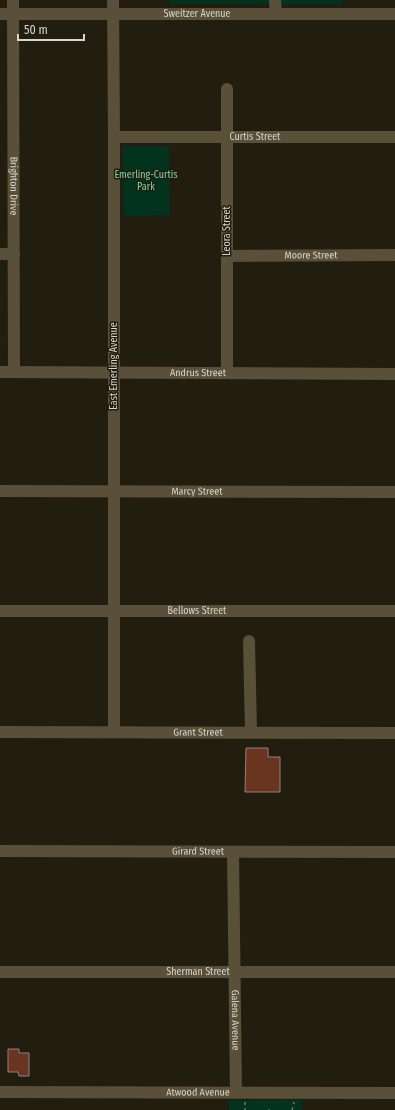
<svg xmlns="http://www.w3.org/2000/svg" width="395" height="1110" font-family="'Fira Sans Condensed',sans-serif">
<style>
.green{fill:#01331e}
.building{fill:#693521;stroke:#95817a}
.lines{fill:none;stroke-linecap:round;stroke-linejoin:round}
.path{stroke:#777569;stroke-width:1.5;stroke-dasharray:3 3;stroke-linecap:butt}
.minor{stroke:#5a4f39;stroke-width:12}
.labels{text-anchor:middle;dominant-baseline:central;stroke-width:3;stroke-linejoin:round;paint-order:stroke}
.street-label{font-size:10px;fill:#d7d5cc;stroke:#211e0f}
.park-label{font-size:10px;fill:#7dd6a6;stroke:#211e0f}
</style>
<rect width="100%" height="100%" fill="#211e0f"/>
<!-- green -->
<g class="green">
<rect x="170" y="0" width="172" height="4"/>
<polygon points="123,146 169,146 170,215 124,216"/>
<rect x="229" y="1100" width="73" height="10"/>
</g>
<!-- building -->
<g class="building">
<polygon points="246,748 268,748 268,757 280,757 280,792 245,792"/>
<polygon points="8,1049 19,1049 19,1053 29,1053 29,1076 19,1076 18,1072 8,1072"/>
</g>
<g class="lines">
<!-- path -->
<g class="path">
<polyline points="245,1102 245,1110"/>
<polyline points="268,1110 270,1110"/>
<polyline points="292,1110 294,1102"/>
</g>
<!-- minor -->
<g class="minor">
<path id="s1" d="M13 0 14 372"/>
<polyline points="113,0 114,137 114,732"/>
<polyline points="275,0 276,14"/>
<path id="s2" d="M0 14H395"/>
<path id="s3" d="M114 137H395"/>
<polyline points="0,254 14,254"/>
<path id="s4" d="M227 256 395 255"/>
<path id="s5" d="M0 372 395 374"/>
<polyline points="227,373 227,89"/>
<path id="s6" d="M0 491 395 492"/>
<path id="s7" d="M0 611H395"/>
<polyline points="249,641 251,732"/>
<path id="s8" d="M0 732 395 733"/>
<path id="s9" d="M0 851 395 852"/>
<path id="s10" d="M233 852 236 1092"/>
<path id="s11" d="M0 972H395"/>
<path id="s12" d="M0 1092 395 1093"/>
</g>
</g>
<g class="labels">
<!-- street labels -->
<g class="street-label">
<text stroke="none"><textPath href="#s2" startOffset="197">Sweitzer Avenue</textPath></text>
<text stroke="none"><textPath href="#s3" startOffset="141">Curtis Street</textPath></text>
<text stroke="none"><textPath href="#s1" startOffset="186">Brighton Drive</textPath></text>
<text transform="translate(227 231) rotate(-90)">Leora Street</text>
<text stroke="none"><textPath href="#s4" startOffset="84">Moore Street</textPath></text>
<text transform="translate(114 366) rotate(-90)">East Emerling Avenue</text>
<text stroke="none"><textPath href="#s5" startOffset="198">Andrus Street</textPath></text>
<text stroke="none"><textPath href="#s6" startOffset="197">Marcy Street</textPath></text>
<text stroke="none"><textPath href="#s7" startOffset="197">Bellows Street</textPath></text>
<text stroke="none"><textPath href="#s8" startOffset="198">Grant Street</textPath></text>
<text stroke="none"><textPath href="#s9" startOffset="198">Girard Street</textPath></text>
<text stroke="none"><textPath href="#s11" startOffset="198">Sherman Street</textPath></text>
<text stroke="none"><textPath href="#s10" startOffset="168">Galena Avenue</textPath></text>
<text stroke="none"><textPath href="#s12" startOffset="198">Atwood Avenue</textPath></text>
</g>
<!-- park labels -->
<g class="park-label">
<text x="146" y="175">Emerling-Curtis<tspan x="146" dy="12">Park</tspan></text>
</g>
</g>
<!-- scale -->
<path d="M18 34v6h66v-6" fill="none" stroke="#d7d5cc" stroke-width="2"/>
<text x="24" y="34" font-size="12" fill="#d7d5cc" stroke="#211e0f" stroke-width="3" paint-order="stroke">50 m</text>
</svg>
